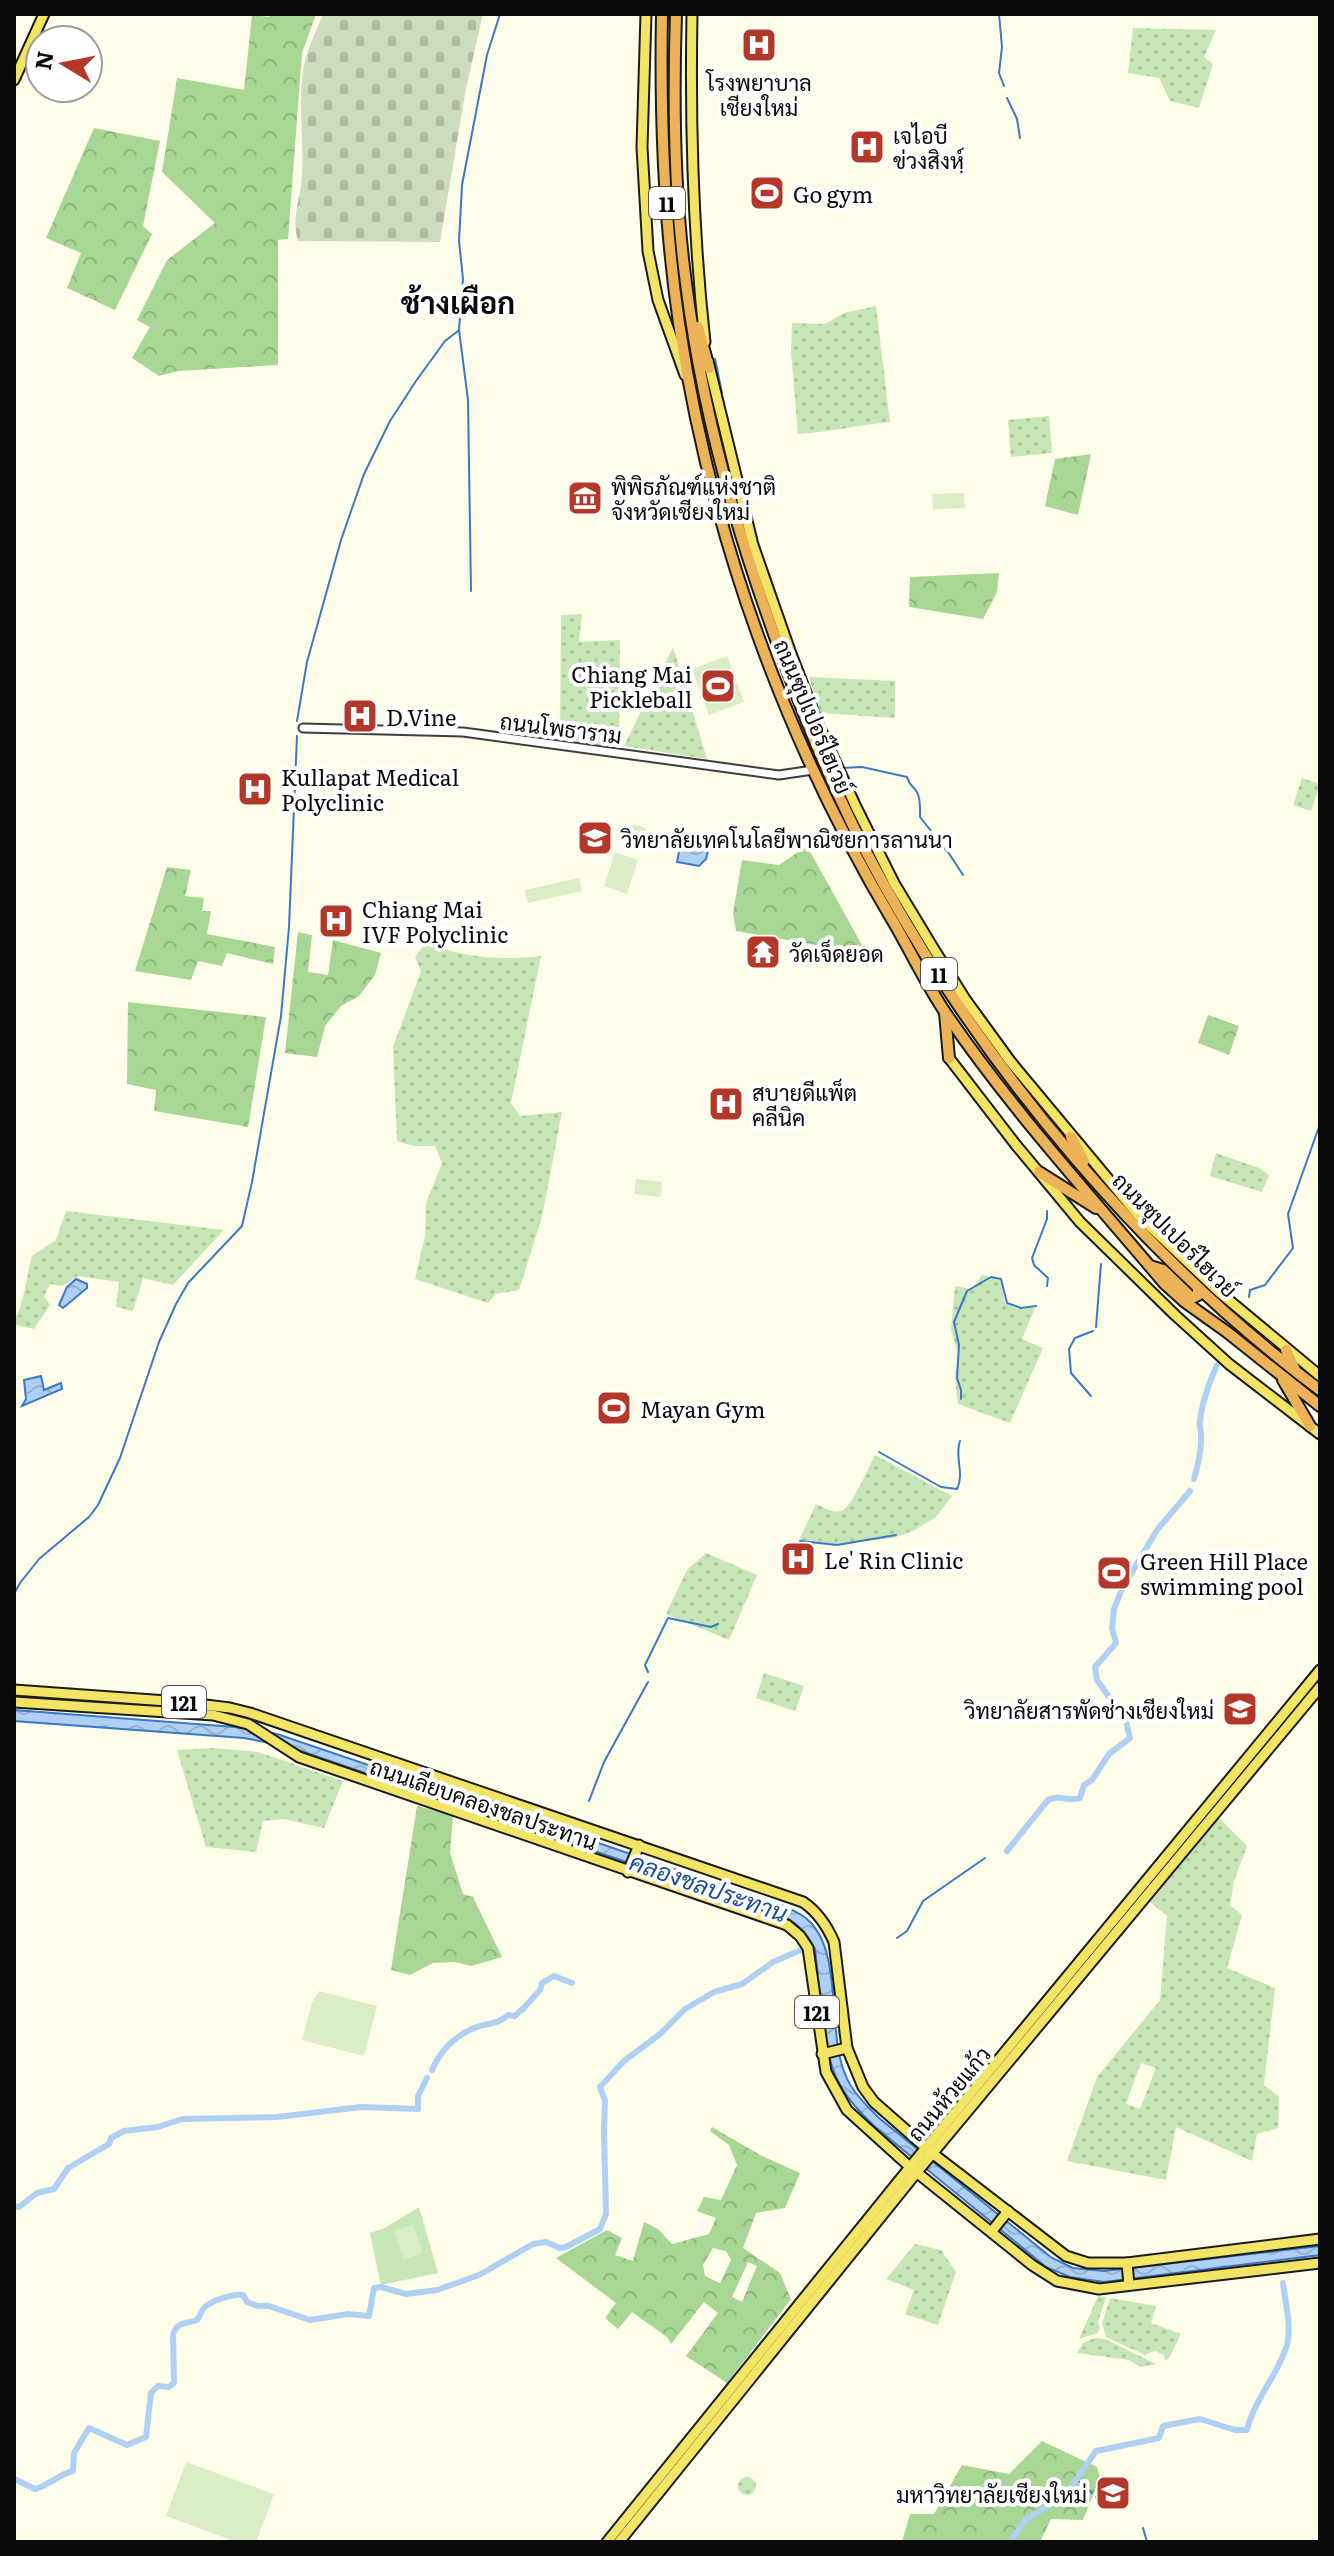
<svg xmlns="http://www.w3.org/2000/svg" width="1334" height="2556" font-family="Literata,Sarabun,serif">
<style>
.grass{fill:url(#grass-dots);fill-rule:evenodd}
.forest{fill:url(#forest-crowns);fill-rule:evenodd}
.cemetery{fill:url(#cemetery-stones)}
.park{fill:#c7e6b5}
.pitch{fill:#daedc6}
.water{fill:url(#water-waves);stroke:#3b79c6;stroke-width:2}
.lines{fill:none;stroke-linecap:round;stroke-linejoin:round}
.stream{stroke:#3b79c6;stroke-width:2}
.canal{stroke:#b0d0f3;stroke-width:6}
.minor-casing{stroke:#3d3d3d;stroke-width:11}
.major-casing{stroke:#1b1b1b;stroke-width:13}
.highway-casing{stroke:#1b1b1b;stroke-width:14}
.minor{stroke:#fff;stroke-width:7}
.major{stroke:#f2e565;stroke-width:9}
.highway{stroke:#edb358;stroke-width:10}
.labels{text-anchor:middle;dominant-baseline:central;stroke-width:8;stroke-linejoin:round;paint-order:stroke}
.shield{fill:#fff;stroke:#545454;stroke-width:2}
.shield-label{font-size:20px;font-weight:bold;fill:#0a0a0a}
.poi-label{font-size:22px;fill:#0a0a0a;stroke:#fff;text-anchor:start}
.street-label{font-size:22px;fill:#0a0a0a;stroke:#fff}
.water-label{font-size:24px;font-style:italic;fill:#1b4d95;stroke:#fff}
.district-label{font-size:30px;font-weight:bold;fill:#0a0a0a;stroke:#fff}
</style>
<defs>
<pattern id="grass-dots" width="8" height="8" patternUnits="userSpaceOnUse" patternTransform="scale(2)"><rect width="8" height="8" fill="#c7e6b5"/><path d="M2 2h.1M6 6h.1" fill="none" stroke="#aac49a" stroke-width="1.8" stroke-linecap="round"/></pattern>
<pattern id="forest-crowns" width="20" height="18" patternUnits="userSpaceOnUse" patternTransform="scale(2)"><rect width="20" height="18" fill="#a8d695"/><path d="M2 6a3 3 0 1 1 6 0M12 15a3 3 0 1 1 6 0" fill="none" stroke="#8fb67f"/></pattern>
<pattern id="cemetery-stones" width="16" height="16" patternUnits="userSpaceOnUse" patternTransform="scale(2)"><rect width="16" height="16" fill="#ceddbd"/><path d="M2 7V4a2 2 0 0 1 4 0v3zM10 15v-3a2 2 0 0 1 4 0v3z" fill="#b0bca1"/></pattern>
<pattern id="water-waves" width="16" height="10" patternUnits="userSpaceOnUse" patternTransform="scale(2)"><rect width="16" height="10" fill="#b0d0f3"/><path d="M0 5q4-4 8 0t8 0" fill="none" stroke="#96b1cf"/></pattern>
</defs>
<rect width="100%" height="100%" fill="#fefde9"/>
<!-- grass -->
<g class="grass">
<polygon points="1133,28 1216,30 1204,57 1213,64 1199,108 1170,101 1159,78 1128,73"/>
<path d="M876 306 890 422C859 425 829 432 798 434L791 352 792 323 825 324 844 313Z"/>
<polygon points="1049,416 1052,453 1011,457 1008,420"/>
<polygon points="582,614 579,642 620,640 619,747 560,741 561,615"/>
<polygon points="673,647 707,759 624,746"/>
<polygon points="809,677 895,681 895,718 820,713"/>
<polygon points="1302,778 1320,784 1311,811 1293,805"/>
<path d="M425 944C467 957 496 961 541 956L511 1103 520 1116 562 1112 542 1217 519 1290 496 1294 488 1303 415 1279 425 1236 426 1203 442 1163 435 1146H413L397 1141 393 1047 421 971 415 957Z"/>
<polygon points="1216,1153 1259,1168 1269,1175 1262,1192 1210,1176"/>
<path d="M66 1211 224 1230 173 1285 143 1278 133 1311 116 1307 119 1282 78 1276 62 1286 50 1284 44 1296 50 1305 34 1329 16 1325 15 1319C25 1300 26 1277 32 1256L56 1240Z"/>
<polygon points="982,1275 1000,1280 1005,1303 1017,1309 1035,1308 1022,1339 1043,1348 1010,1423 958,1404 955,1378 958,1354 951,1330 955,1286 972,1289"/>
<path d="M875 1455 952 1496 936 1517 913 1531 893 1538 830 1545 799 1540 816 1504C823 1507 833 1514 841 1511 852 1508 869 1466 875 1455Z"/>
<polygon points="706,1553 757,1575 729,1640 666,1614 687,1570"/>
<polygon points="764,1673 804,1686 795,1711 756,1698"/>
<polygon points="212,1748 258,1752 343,1781 324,1828 284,1819 263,1821 256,1852 206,1847 177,1750"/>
<path d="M1219 1818 1247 1846 1234 1881 1230 1905 1242 1915 1227 1968 1275 1988 1264 2085 1279 2097 1278 2128 1257 2134 1252 2161 1176 2127 1166 2180 1067 2161 1097 2077 1160 2000 1167 1916 1150 1902ZM1141 2063 1156 2068 1140 2109 1126 2104Z"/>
<polygon points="915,2244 941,2250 956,2272 938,2325 905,2314 914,2290 886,2279"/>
<polygon points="1098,2296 1106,2297 1098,2322 1100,2328 1097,2333 1079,2339"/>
<polygon points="1110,2298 1156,2306 1151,2323 1181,2334 1169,2358 1165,2361 1164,2355 1155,2351 1145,2355 1106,2337 1102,2323"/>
<polygon points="1095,2338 1105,2339 1156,2364 1140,2367 1129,2360 1077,2353 1083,2343"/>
<circle cx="747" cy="2486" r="9"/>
</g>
<!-- forest -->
<g class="forest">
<polygon points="271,14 316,14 302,53 288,239 278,240 278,365 178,371 159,376 132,358 150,327 137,320 167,260 215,223 162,172 177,78 244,90 252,15 269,17"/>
<polygon points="94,128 160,141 143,226 152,234 115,310 67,288 81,253 46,238"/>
<polygon points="1091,454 1078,515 1045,506 1055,459"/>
<polygon points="999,573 997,592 983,619 909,607 910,577"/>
<polygon points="807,846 867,954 736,931 733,913 742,860 779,865"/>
<polygon points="167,867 191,870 185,896 204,898 202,911 211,911 207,934 275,947 273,964 227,953 222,966 198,961 191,980 135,971"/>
<polygon points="298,932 312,935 308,972 328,975 333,940 381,953 375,975 359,996 341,1006 325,1026 317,1057 285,1053"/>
<polygon points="128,1002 266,1017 248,1127 154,1111 156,1090 127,1084"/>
<polygon points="1208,1015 1239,1026 1229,1055 1198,1043"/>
<polygon points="417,1806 453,1815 450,1853 463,1894 473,1897 502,1957 471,1966 455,1962 433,1963 410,1975 391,1970"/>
<path d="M712 2127 762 2156 800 2173 785 2208 756 2213 743 2248 780 2273 791 2299 727 2383 686 2356 718 2313 704 2302 671 2344 667 2337 632 2312 618 2329 605 2318 616 2303 556 2258 607 2230 622 2238 615 2255 633 2261 644 2222 658 2229 672 2244 709 2234 716 2218 697 2211 704 2197 721 2200 737 2165 729 2145 710 2131ZM713 2248 726 2251 731 2260 720 2283 705 2276 703 2265ZM748 2262 757 2266 742 2302 732 2297Z"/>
<polygon points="1042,2441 1097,2467 1100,2478 1083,2520 1051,2519 1040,2542 902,2542 910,2514 934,2514 962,2465 1009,2474"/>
</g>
<!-- cemetery -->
<path class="cemetery" d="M323 14H483L466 88 440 242 298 241C291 214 301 200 302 174 304 138 297 94 305 61 309 45 317 29 323 14Z"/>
<!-- park -->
<polygon class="park" points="419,2207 438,2273 381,2285 370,2233 385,2228"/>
<!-- pitch -->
<g class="pitch">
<polygon points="964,493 965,508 933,509 932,494"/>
<polygon points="727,656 744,702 709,715 692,669"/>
<polygon points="633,824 646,828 640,845 627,841"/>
<polygon points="615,852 638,860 627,894 604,886"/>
<polygon points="579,878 582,891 528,903 525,890"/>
<polygon points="636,1179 662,1182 661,1197 634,1194"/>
<polygon points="319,1991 377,2006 364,2056 302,2040 312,2003"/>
<polygon points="413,2224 423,2253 404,2260 394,2231"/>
<polygon points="186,2462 274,2494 256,2542 236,2542 166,2516"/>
</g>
<!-- water -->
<g class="water">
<polygon points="682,836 713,840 712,849 708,851 706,859 699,866 677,862"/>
<polygon points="76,1279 87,1284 87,1288 63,1308 59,1305 67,1287"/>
<polygon points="41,1376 44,1390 61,1383 62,1389 22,1406 26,1399 24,1380"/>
<polygon points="1111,1561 1125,1571 1116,1584 1102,1574"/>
<path d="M14 1710 235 1727 277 1734 781 1905C790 1909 801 1913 808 1920 843 1951 827 2031 845 2074 852 2092 866 2105 879 2118L1052 2258 1073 2268 1104 2271 1320 2246V2255L1104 2282 1070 2277 1046 2267 874 2126C861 2113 848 2100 839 2083 821 2050 820 1987 815 1949 806 1931 797 1923 779 1914L286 1746 244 1738 14 1721Z"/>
</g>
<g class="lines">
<!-- stream -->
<g class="stream">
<polyline points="999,14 1002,47 999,73 1004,86"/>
<polyline points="1007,98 1017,119 1020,138"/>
<polyline points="715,359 722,393"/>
<polyline points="723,400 724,407"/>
<polyline points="471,591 468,400 459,330 463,279 459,241 462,185 487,55 500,14"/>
<polyline points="297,721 307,662 341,540 364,474 390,421 416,381 445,341 458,331"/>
<path d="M841 768 862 767 907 777C909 785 913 786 917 792 921 800 920 808 920 817L950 855 963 875"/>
<polyline points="963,987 1023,1069"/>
<polyline points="1047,1211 1047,1219 1032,1258 1034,1265 1048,1278 1047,1286"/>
<polyline points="1249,1297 1250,1290 1265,1285 1293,1248 1288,1214 1320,1124"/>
<polyline points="1096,1327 1101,1264"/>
<polyline points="1091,1396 1071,1373 1069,1349 1075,1338 1093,1331"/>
<polyline points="961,1399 961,1390 957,1378 959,1345 954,1322 967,1291 991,1277 1001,1279 1007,1303 1021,1308 1036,1306"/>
<path d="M879 1452 941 1487 957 1489C965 1473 954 1457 960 1441"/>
<polyline points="800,1541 837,1545 896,1535"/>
<polyline points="14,1594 20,1583 39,1559 89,1517 98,1505 120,1458 159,1342 176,1304 188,1283 242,1226 252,1182 281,1016 289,927 297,736"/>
<polyline points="648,1672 645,1665 668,1618 711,1627 718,1624"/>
<polyline points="589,1801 604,1762 648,1682"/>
<polyline points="897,1938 907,1931 923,1901 985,1858"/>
<polyline points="1076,2479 1092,2493"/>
<polyline points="1096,2497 1105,2504"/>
<polyline points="1143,2528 1147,2542"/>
</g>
<!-- canal -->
<g class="canal">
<path d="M1194 1479C1198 1465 1202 1448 1201 1434 1201 1429 1199 1425 1200 1421 1202 1401 1209 1383 1217 1365"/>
<path d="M1007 1851 1048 1800C1059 1794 1069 1802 1080 1798L1084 1785 1092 1780 1109 1754 1130 1738 1126 1721 1097 1680 1095 1667 1116 1643 1112 1628 1114 1609 1122 1589 1157 1530 1190 1491"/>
<polyline points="522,2010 540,1990 542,1983 554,1976 572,1983"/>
<path d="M432 2070C440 2052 454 2037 472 2029 484 2023 498 2025 508 2015L515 2016 521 2010"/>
<polyline points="14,2206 19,2207 37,2193 54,2189 68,2168 109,2144 111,2138 124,2131 158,2127 182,2119 277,2117 361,2107 418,2109 418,2096 427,2078"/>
<path d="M14 2479 35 2489C49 2485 58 2475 73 2471L74 2453 89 2428 127 2445 146 2437 151 2393 158 2386 169 2387 174 2383 173 2335C177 2321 186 2324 197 2320 200 2316 201 2311 204 2308 211 2300 234 2294 243 2295L247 2302 258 2306H269L310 2320 348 2314 369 2316 374 2288 381 2287 406 2294 437 2290 479 2275 533 2244 546 2242 560 2248 566 2247 600 2229 606 2214 604 2131 605 2101 600 2087 624 2061 660 2034 685 2009 714 1992 742 1984 773 1962 801 1950"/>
<path d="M1010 2542 1026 2519 1065 2496 1096 2451 1159 2438 1163 2426 1200 2419 1235 2430H1247C1254 2400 1278 2375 1287 2345 1292 2326 1285 2302 1283 2283"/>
</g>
<defs>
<polyline id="minor" points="303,728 463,732 779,775 813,770"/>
<g id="major">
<polyline points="646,14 642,147 648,251 658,300 685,375"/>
<path d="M692 14C690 123 693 234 705 342"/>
<polyline points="14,80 44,14"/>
<polyline points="708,361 753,545 790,651 819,726 856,807 894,883 932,946 965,999 1010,1061 1139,1216 1219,1292 1320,1376"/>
<polyline points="949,1058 1016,1145 1080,1222 1175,1315 1229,1364 1320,1434"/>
<path d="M14 1690 181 1702 230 1708 250 1713 803 1902C818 1912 827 1926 834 1942L847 2048 863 2087 874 2102 932 2153 1066 2256 1088 2263H1127L1320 2239"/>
<polyline points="14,1702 213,1715 248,1724 299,1757 787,1925 800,1936 808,1948 826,2072 847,2110 910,2167 1032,2265 1057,2281 1099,2289 1320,2263"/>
<polyline points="628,1872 639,1845"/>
<polyline points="822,2054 847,2048"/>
<polyline points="992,2231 1008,2211"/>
<polyline points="1127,2263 1129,2285"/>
<polyline points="607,2542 910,2167 1320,1670"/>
<polyline points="619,2542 917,2172 1320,1687"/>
</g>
<g id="highway">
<path d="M662 14C660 117 664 221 679 323 710 533 785 741 894 923 912 954 927 986 947 1015 1012 1110 1090 1195 1164 1283L1185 1302 1227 1332 1320 1406"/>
<path d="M676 14C673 103 674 195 686 283 700 396 729 506 767 614 799 706 835 797 883 883 990 1075 1144 1258 1320 1390"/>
<polyline points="698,327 709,368"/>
<polyline points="945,1013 949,1058"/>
<polyline points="1071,1137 1084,1161"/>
<polyline points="1039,1172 1096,1208"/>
<polyline points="1150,1266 1163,1270 1192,1298 1198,1295 1198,1288"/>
<polyline points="1286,1350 1295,1370"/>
<polyline points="1283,1380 1310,1426"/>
</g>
</defs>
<!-- minor casing -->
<use href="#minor" class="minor-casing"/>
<!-- major casing -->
<use href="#major" class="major-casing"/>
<!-- highway casing -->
<use href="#highway" class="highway-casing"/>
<!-- minor -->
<use href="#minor" class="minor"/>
<!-- major -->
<use href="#major" class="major"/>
<!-- highway -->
<use href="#highway" class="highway"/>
</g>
<!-- icons -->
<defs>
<symbol id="hospital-square" viewBox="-11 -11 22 22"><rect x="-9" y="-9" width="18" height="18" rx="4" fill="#b3382a" stroke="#fff"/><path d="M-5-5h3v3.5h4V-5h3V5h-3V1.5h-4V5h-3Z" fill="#fff"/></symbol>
<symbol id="stadium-square" viewBox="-11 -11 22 22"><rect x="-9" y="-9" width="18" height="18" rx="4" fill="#b3382a" stroke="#fff"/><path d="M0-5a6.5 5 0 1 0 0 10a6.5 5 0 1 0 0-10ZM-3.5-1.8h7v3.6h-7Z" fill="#fff"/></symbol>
<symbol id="museum-square" viewBox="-11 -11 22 22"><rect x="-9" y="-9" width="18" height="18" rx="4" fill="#b3382a" stroke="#fff"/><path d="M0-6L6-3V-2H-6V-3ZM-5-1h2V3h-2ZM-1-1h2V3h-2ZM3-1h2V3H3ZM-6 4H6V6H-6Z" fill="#fff"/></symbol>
<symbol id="university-square" viewBox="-11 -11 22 22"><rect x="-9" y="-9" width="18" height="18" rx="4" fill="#b3382a" stroke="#fff"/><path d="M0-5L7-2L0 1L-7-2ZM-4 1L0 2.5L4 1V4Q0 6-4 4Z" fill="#fff"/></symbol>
<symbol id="temple-square" viewBox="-11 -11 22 22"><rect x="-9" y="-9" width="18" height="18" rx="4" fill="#b3382a" stroke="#fff"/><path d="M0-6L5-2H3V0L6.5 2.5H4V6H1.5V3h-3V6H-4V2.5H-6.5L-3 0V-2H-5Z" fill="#fff"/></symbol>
</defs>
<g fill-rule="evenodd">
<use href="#hospital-square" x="739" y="25" width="40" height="40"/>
<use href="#hospital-square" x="847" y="127" width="40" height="40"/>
<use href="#stadium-square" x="747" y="173" width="40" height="40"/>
<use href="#museum-square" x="565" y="478" width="40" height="40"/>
<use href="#stadium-square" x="698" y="666" width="40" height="40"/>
<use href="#hospital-square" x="340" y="696" width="40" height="40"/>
<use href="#hospital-square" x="235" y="769" width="40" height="40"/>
<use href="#university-square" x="575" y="818" width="40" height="40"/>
<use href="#hospital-square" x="316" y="901" width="40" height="40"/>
<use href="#temple-square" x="743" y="932" width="40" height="40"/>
<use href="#hospital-square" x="706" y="1084" width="40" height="40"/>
<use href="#stadium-square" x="594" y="1388" width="40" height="40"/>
<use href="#hospital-square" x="778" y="1539" width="40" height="40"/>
<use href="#stadium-square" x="1094" y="1553" width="40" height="40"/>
<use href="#university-square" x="1220" y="1689" width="40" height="40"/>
<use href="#university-square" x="1093" y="2473" width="40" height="40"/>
</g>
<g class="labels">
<!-- shield labels -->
<g class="shield">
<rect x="649" y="187" width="36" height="32" rx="6"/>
<rect x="921" y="958" width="36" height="32" rx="6"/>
<rect x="162" y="1686" width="44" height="32" rx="6"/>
<rect x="795" y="1996" width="44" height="32" rx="6"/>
</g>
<g class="shield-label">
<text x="667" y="203">11</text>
<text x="939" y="974">11</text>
<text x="184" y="1702">121</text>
<text x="817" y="2012">121</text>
</g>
<!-- poi labels -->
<g class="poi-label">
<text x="759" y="81" text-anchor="middle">โรงพยาบาล<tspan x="759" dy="25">เชียงใหม่</tspan></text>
<text x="893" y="134">เจไอบี<tspan x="893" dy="25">ข่วงสิงหฺ์</tspan></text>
<text x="793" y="193">Go gym</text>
<text x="611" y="485">พิพิธภัณฑ์แห่งชาติ<tspan x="611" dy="25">จังหวัดเชียงใหม่</tspan></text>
<text x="692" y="673" text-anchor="end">Chiang Mai<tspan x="692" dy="25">Pickleball</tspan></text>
<text x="386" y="716">D.Vine</text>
<text x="281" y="776">Kullapat Medical<tspan x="281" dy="25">Polyclinic</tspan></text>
<text x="621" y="838">วิทยาลัยเทคโนโลยีพาณิชยการลานนา</text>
<text x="362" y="908">Chiang Mai<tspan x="362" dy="25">IVF Polyclinic</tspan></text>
<text x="789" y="952">วัดเจ็ดยอด</text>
<text x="752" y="1091">สบายดีแพ็ต<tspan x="752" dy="25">คลีนิค</tspan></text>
<text x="640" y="1408">Mayan Gym</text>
<text x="824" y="1559">Le' Rin Clinic</text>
<text x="1140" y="1560">Green Hill Place<tspan x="1140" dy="25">swimming pool</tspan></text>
<text x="1214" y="1709" text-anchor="end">วิทยาลัยสารพัดช่างเชียงใหม่</text>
<text x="1087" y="2493" text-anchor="end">มหาวิทยาลัยเชียงใหม่</text>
</g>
<!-- street labels -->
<g class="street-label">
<text transform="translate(814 716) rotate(67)">ถนนซุปเปอร์ไฮเวย์</text>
<text transform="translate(561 727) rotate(7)">ถนนโพธาราม</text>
<text transform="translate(1176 1234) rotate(45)">ถนนซุปเปอร์ไฮเวย์</text>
<text transform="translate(484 1803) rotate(19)">ถนนเลียบคลองชลประทาน</text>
<text transform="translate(948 2093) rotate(-50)">ถนนห้วยแก้ว</text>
</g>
<!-- water labels -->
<g class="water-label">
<text transform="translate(709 1886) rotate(19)">คลองชลประทาน</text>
</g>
<!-- district labels -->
<g class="district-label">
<text x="458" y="301">ช้างเผือก</text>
</g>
</g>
<!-- border -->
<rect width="1334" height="2556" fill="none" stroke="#0a0a0a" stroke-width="32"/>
<!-- north arrow -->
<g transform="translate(64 64) rotate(280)"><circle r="38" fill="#ffffff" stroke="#9d9d9d" stroke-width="2"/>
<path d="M0-6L14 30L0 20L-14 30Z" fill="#b3382a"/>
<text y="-12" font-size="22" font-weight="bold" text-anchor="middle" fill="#0a0a0a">N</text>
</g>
</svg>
